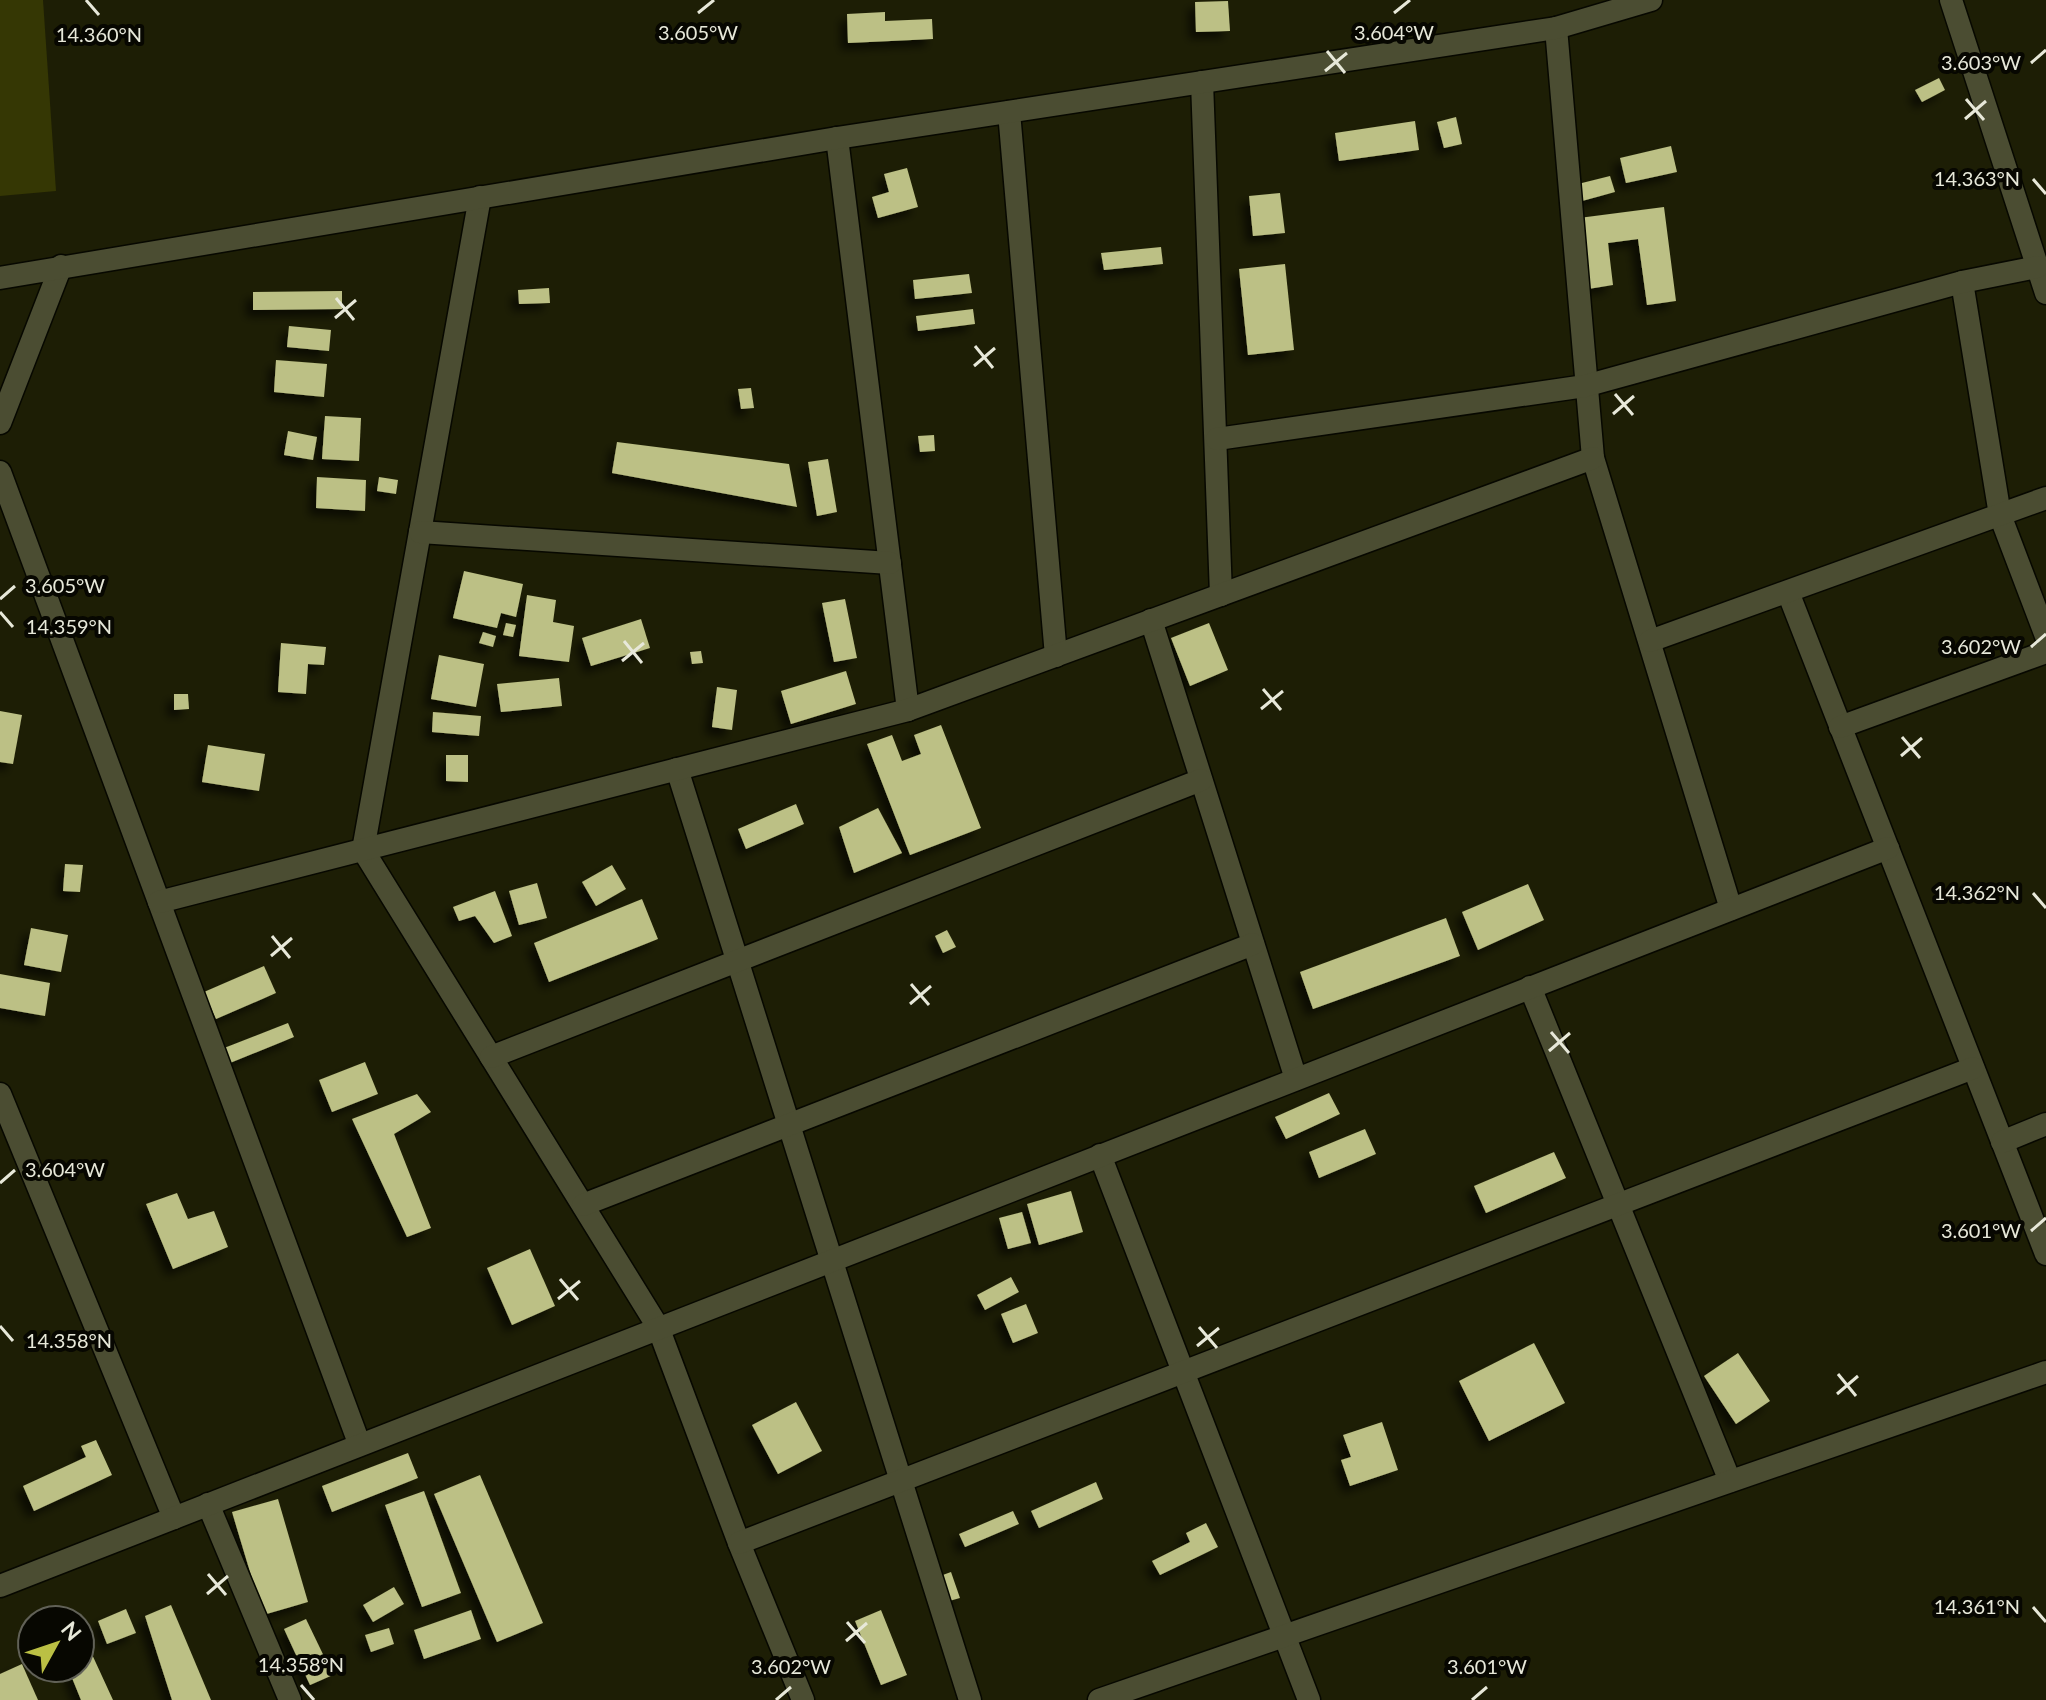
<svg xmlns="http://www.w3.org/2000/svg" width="2046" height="1700" font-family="Lato,sans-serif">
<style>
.green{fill:#353704}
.building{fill:#bcc085;filter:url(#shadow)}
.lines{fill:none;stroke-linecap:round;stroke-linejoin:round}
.minor-casing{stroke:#070800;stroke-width:25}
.tertiary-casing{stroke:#070800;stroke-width:25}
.minor{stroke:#4b4d32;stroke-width:22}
.tertiary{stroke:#4b4d32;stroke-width:22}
.ticks{fill:none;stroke:#e7e8d9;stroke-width:3}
.ticks-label{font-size:20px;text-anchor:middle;fill:#e7e8d9;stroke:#070701;stroke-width:8;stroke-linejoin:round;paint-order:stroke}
</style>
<defs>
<filter id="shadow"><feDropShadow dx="-7" dy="7" stdDeviation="4" flood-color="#0009"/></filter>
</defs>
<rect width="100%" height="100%" fill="#1d1e05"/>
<!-- green -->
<polygon class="green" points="0,0 43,0 56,191 0,196"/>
<!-- building -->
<g class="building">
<polygon points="1228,1 1230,31 1196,32 1195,2"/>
<polygon points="885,12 885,21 932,19 933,39 848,43 847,14"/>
<polygon points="1939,78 1945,90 1922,102 1915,90"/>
<polygon points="1456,117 1462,144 1444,148 1437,122"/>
<polygon points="1415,121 1419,150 1339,161 1335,133"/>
<polygon points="1671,146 1677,172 1626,183 1620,158"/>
<polygon points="907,168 918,207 878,218 872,197 889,192 884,174"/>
<polygon points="1610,176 1615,192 1582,201 1578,184"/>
<polygon points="1280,193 1285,233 1253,236 1249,196"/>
<polygon points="1664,207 1676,301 1647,305 1638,239 1608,243 1613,285 1588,289 1579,218"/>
<polygon points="1161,247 1163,264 1104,270 1101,253"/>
<polygon points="1285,264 1294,350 1248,355 1239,269"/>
<polygon points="969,274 972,293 915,299 913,280"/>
<polygon points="549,288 550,303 519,304 518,290"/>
<polygon points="342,291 342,309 253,310 253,292"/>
<polygon points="973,309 975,324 918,331 916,316"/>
<polygon points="289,326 331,330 329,351 287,347"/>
<polygon points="276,360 327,364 324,397 274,392"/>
<polygon points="751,388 754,408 741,409 738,389"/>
<polygon points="325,416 361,418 359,461 322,459"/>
<polygon points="288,431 317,437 313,460 284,455"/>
<polygon points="934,435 935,451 920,452 918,436"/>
<polygon points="617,442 789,464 797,507 612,473"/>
<polygon points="828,459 837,512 817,516 808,462"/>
<polygon points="317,477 366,480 365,511 316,508"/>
<polygon points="379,477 398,480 396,494 377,491"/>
<polygon points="464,571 523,584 516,617 501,613 497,628 453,618"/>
<polygon points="527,595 556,600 553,622 574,626 569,662 519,656"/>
<polygon points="845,599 857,658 834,662 822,603"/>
<polygon points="641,619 650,648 591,666 582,638"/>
<polygon points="506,623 516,625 513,637 503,635"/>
<polygon points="1209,623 1228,670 1190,686 1171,638"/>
<polygon points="483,632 496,636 493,647 479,643"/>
<polygon points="281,643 326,647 324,665 308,664 306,694 278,692"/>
<polygon points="701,651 703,663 692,664 690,652"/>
<polygon points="439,655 484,664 476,707 431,699"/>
<polygon points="846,671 856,704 791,724 781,691"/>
<polygon points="559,678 562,706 501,712 497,684"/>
<polygon points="717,687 737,690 732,730 712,727"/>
<polygon points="174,694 188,694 189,709 174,710"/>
<polygon points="0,711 22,715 13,764 0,762"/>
<polygon points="433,712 481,716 479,736 432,732"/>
<polygon points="941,725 981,828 910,855 867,744 892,735 902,761 921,754 914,735"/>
<polygon points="208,745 265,754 259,791 202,782"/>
<polygon points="446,755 468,755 468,782 446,781"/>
<polygon points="796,804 804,824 746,849 738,829"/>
<polygon points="878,808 902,853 854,873 839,827"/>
<polygon points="65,864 83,865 80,892 63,891"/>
<polygon points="612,865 626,889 596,906 582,882"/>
<polygon points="537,883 547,918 519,925 509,891"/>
<polygon points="1528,884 1544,920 1478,950 1462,912"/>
<polygon points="495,891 512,936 494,943 475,916 459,921 453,907"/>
<polygon points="642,899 658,939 549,982 534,943"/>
<polygon points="1446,918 1460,956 1313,1009 1300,972"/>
<polygon points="31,928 68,935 61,972 24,965"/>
<polygon points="947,930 956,947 943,953 935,936"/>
<polygon points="264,966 276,993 216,1019 204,992"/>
<polygon points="0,974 50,983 45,1016 0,1008"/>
<polygon points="288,1023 294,1037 225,1065 219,1050"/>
<polygon points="365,1062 378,1094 332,1112 319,1080"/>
<polygon points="1329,1093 1340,1114 1286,1139 1275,1117"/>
<polygon points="417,1094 431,1112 394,1134 431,1228 407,1237 352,1119"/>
<polygon points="1365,1129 1376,1154 1319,1178 1309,1152"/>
<polygon points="1554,1152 1566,1178 1486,1213 1474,1186"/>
<polygon points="1071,1191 1083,1232 1039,1245 1027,1204"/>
<polygon points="177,1193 188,1219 214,1211 228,1247 173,1269 146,1204"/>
<polygon points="1022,1212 1031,1243 1008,1249 999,1218"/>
<polygon points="530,1249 555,1306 512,1325 487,1268"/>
<polygon points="1011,1277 1019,1292 985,1310 977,1295"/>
<polygon points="1026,1304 1038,1333 1013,1343 1001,1314"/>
<polygon points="1534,1343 1565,1403 1489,1441 1459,1381"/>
<polygon points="1738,1353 1770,1401 1736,1424 1704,1376"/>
<polygon points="796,1402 822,1451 778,1474 752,1425"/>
<polygon points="1382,1422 1398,1470 1350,1486 1341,1460 1351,1457 1343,1435"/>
<polygon points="96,1440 112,1475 34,1511 23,1486 86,1457 81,1446"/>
<polygon points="408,1453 418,1478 332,1512 322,1486"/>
<polygon points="480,1475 543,1623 497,1642 434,1494"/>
<polygon points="1096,1482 1103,1499 1039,1528 1031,1511"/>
<polygon points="424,1491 461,1593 422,1607 385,1505"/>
<polygon points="278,1499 308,1602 263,1615 232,1512"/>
<polygon points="1013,1511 1019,1524 965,1547 959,1534"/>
<polygon points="1206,1523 1218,1547 1160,1575 1152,1561 1190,1542 1186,1533"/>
<polygon points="951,1572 960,1598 949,1601 940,1576"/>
<polygon points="394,1587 404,1604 373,1622 363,1605"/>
<polygon points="171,1605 211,1700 172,1700 145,1616"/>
<polygon points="126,1609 136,1633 107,1644 98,1621"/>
<polygon points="471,1610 481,1639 424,1659 414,1630"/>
<polygon points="881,1610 907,1675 881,1685 855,1621"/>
<polygon points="306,1619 333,1675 310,1685 284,1629"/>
<polygon points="389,1628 394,1644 371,1652 365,1635"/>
<polygon points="84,1637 113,1700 81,1700 68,1668 80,1668 80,1639"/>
<polygon points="22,1664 38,1700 0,1700 0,1674"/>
</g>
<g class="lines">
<defs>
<g id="minor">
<polyline points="1951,0 2046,293"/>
<polyline points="1556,28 1593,458 1731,909"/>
<polyline points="1202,82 1221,595"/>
<polyline points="1009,112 1056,656"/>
<polyline points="837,138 908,710"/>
<polyline points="480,197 363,850 658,1327 739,1543 803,1700"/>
<polyline points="1962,282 2000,515 2046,636"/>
<polyline points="0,423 61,266"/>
<polyline points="1217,439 1585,386 1962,282 2037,267"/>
<polyline points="0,472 359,1443"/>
<polyline points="420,532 890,563"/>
<polyline points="1788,592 2046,1254"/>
<polyline points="1151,620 1296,1079"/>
<polyline points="1650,641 2046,498"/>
<polyline points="1840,727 2046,652"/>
<polyline points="677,769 970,1700"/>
<polyline points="159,902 908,710 1593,458"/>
<polyline points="1530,987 1730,1481"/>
<polyline points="491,1057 1201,780"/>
<polyline points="0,1094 174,1518"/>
<polyline points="2002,1142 2046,1124"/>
<polyline points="1100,1155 1309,1700"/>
<polyline points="583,1205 1253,944"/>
<polyline points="208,1504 290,1700"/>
<polyline points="739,1543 1973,1068"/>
<polyline points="0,1586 1888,848"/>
<polyline points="1099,1700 2046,1372"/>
</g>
<polyline id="tertiary" points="0,278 837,138 1556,28 1651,0"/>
</defs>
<!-- minor casing -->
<use href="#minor" class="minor-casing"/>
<!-- tertiary casing -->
<use href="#tertiary" class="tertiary-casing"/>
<!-- minor -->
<use href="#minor" class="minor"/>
<!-- tertiary -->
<use href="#tertiary" class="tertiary"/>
</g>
<!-- ticks -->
<path class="ticks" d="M86 0 99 15M698 13 714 0M1394 13 1410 0M1327 51 1345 73M2031 63 2046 50M1325 71 1347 53M1966 99 1984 120M1965 119 1986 101M2033 179 2046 194M336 298 354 320M335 318 356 300M975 346 993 368M974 366 995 348M1615 394 1633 415M1613 414 1634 396M0 599 15 586M0 612 13 627M624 641 642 663M2031 647 2046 634M622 661 644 643M1263 689 1281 710M1261 709 1283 691M1902 737 1920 758M1901 756 1922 738M2033 893 2046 908M272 936 290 958M271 956 292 938M911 984 929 1005M910 1004 931 986M1551 1032 1569 1053M1549 1051 1570 1033M0 1183 15 1170M2031 1231 2046 1218M560 1279 578 1300M558 1299 580 1281M0 1326 13 1341M1199 1327 1217 1348M1197 1346 1219 1328M1838 1374 1856 1396M1837 1394 1858 1376M208 1574 226 1595M207 1594 228 1576M2033 1607 2046 1622M847 1622 865 1643M846 1641 867 1623M301 1685 314 1700M776 1700 791 1687M1472 1700 1487 1687"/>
<g class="ticks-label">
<text x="698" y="40">3.605°W</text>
<text x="1394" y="40">3.604°W</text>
<text x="99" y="42">14.360°N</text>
<text x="1981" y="70">3.603°W</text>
<text x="1977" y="186">14.363°N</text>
<text x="65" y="593">3.605°W</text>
<text x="69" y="634">14.359°N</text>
<text x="1981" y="654">3.602°W</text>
<text x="1977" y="900">14.362°N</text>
<text x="65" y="1177">3.604°W</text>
<text x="1981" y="1238">3.601°W</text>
<text x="69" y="1348">14.358°N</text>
<text x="1977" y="1614">14.361°N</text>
<text x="301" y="1672">14.358°N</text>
<text x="791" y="1674">3.602°W</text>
<text x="1487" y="1674">3.601°W</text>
</g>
<!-- north arrow -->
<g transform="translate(56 1644) rotate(50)"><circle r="38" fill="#070701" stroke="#616157" stroke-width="2"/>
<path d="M0-6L14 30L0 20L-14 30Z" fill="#bbc044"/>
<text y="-12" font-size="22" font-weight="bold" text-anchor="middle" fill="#e7e8d9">N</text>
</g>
</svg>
